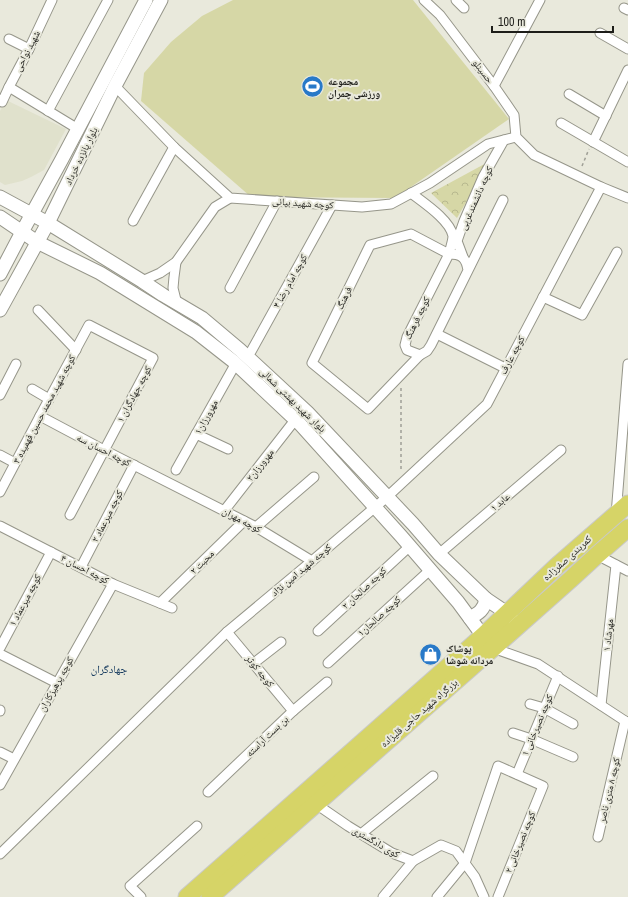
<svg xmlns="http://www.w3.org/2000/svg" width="628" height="897" font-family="'Archivo Narrow','Noto Naskh Arabic',sans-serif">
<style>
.built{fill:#e0e1cc}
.grass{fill:#d6d7a6}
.park{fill:url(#park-crowns)}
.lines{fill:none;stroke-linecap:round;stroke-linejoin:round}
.street-casing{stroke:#96968a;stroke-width:11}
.secondary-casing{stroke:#96968a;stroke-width:15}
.highway-casing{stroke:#c9c9c8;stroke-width:19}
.path{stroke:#9f9f96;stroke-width:1.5;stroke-dasharray:3 3;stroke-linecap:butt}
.street{stroke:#fff;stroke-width:9}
.secondary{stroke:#fff;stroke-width:13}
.highway{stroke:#d6d467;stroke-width:17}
.labels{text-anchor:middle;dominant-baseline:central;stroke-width:4;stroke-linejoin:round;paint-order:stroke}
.street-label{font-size:10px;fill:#1d1d19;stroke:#e9e9dc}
.poi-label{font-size:10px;font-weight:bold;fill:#1d1d19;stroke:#e9e9dc;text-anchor:start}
.neighbourhood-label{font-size:11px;fill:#0d3359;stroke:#e9e9dc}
</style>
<defs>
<pattern id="park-crowns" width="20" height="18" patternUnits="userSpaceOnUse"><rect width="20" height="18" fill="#d6d7a6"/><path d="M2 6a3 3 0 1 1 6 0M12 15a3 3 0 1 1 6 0" fill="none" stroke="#b7b88e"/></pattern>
</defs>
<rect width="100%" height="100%" fill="#e9e9dc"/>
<!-- built -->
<polygon class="built" points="6,100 66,129 44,170 31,177 22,181 5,185 0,182 0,111"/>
<!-- grass -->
<polygon class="grass" points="233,0 413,0 509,119 395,198 251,197 141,101 144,73 171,42 202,16"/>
<!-- park -->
<polygon class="park" points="490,161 457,218 431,193"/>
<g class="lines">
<defs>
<g id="street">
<polyline points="424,0 440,15 494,86 540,0"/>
<polyline points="456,0 464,8"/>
<polyline points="624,8 628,10"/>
<polyline points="600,33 628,49"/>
<polyline points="9,39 29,49"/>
<polyline points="115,86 174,147 230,198 362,207 391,204 430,183 488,144 516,137"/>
<polyline points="494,86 514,115 516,137 534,155 601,187 628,198"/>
<polyline points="9,87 78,129"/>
<polyline points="569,94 606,116"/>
<polyline points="0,100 2,102 9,87 29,49 52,0"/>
<polyline points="48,111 108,0"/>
<polyline points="561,123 628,162"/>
<polyline points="593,142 628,70"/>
<path d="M411 193C424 203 450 220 453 236 453 241 450 249 449 254L411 234 370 245 312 363 368 409 420 355"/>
<polyline points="133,221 174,147"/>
<polyline points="463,257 457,241 464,221 483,177 504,140"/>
<polyline points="176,262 174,277 173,288 177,304"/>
<path d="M468 270C466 258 462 254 449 254L407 337 405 345 407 350 420 355 427 351 431 345 503 200"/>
<polyline points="142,281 160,273 176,262 215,207 230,198"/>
<polyline points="230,288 277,201"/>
<polyline points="543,297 582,315 617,252"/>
<polyline points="38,310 76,350"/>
<polyline points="437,334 505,368"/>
<polyline points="248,357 332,205"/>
<polyline points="32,389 49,399"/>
<polyline points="0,395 16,364"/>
<polyline points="40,416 104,450 256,527 312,561"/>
<polyline points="196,434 228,449"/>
<polyline points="0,455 15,463"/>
<polyline points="176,470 236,363"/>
<polyline points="0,492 40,416 89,325 153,358 70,515"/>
<polyline points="224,511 295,420"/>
<polyline points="616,515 628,364"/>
<polyline points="0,526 113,584 172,608"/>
<polyline points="256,527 314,477"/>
<polyline points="439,554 561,450"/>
<polyline points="597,555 628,571"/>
<polyline points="81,567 134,465"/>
<polyline points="160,603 244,521"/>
<polyline points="318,631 410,546"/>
<polyline points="227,632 293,711"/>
<polyline points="0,648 51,552"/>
<polyline points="493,648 538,664 628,723"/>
<polyline points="0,654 57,683"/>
<polyline points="254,663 281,642"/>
<polyline points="328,663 430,570"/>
<polyline points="530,704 544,708 573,724"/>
<polyline points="601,705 616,565"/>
<polyline points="0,711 0,710"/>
<polyline points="513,733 531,739 573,757"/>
<polyline points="0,752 14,759"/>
<polyline points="517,774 558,676"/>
<polyline points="0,785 113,584"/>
<polyline points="208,792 293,711 327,682"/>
<polyline points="316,804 348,826 392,853 413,861 441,845 456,851 475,877 484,897"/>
<polyline points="361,834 433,776"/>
<polyline points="598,837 625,721"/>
<polyline points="0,854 227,632 312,561 387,497 487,404 601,187"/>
<polyline points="141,897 130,886 197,826"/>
<polyline points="383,897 413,861"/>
<polyline points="437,897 465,863 498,766 543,786 498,897"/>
</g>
<g id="secondary">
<polyline points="0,197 48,223 142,281 163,295 202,318 240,350 307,412 413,524 439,554 486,599 507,613 513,620"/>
<polyline points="0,217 37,242 100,273 113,281 196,332 233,361 300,424 401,536 458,602 483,636 489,643"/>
<polyline points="0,274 22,232 62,159 146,0"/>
<polyline points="0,310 48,223 115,86 161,0"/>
<path d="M470 618C479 613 484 610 486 599"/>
</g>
<g id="highway">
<polyline points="187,897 483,636 557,566 628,504"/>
<polyline points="210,897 493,648 571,579 597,555 628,528"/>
</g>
</defs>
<!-- street casing -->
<use href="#street" class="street-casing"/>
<!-- secondary casing -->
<use href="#secondary" class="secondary-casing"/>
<!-- highway casing -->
<use href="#highway" class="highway-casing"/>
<!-- path -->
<g class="path">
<polyline points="582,166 589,149"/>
<polyline points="401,388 401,472"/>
</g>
<!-- street -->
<use href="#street" class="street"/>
<!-- secondary -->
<use href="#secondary" class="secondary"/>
<!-- highway -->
<use href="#highway" class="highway"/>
</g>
<!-- icons -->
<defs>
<symbol id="stadium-disc" viewBox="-11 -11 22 22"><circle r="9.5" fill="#2879c8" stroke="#e9e9dc"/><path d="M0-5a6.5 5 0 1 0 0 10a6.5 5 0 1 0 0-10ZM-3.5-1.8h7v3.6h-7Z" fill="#fff"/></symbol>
<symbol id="shop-disc" viewBox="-11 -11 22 22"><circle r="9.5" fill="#2879c8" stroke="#e9e9dc"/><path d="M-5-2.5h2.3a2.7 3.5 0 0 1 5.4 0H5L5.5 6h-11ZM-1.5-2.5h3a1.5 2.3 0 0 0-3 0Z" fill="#fff"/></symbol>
</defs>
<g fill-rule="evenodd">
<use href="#stadium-disc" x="300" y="74" width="25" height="25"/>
<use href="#shop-disc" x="418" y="642" width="25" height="25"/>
</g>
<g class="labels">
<!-- street labels -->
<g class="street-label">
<text transform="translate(27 51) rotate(-63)">شهید نواحی</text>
<text transform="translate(483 71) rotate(52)">حسینلو</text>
<text transform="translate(81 156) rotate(-64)">بلوار پانزده خرداد</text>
<text transform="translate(476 198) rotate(-66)">کوچه دانشمندغربی</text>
<text transform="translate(303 203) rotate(4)">کوچه شهید بیانی</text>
<text transform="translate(290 281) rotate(-61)">کوچه امام رضا ۴</text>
<text transform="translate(344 298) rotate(-64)">فرهنگ</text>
<text transform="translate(417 318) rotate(-64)">کوچه فرهنگ</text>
<text transform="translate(512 355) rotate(-62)">کوچه عارف</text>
<text transform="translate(134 394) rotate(-62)">کوچه جهادگران ۱</text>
<text transform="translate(293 400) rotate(44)">بلوار شهید بهشتی شمالی</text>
<text transform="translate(44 409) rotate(-62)">کوچه شهید محمد حسین فهمیده ۳</text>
<text transform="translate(206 417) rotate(-61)">مهرورزان۱</text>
<text transform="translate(104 450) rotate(27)">کوچه احسان سه</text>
<text transform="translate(260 465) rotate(-52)">مهرورزان۲</text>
<text transform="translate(500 502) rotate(-40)">عابد ۱</text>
<text transform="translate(107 516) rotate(-63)">کوچه میرعماد ۲</text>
<text transform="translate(242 520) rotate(28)">کوچه مهران</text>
<text transform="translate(567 558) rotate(-42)">کمربندی صفرزاده</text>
<text transform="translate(202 562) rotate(-45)">محبت ۲</text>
<text transform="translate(85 569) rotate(27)">کوچه احسان ۴</text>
<text transform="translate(301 570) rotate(-40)">کوچه شهید امین نژاد</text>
<text transform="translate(364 588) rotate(-43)">کوچه صالحان ۲</text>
<text transform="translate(25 600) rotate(-62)">کوچه میرعماد ۱</text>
<text transform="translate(379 616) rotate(-42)">کوچه صالحان۱</text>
<text transform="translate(608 635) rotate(-84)">مهرشاد ۱</text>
<text transform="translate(260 671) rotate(51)">کوچه کوثر</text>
<text transform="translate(56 684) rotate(-61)">کوچه پرهیزکاران</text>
<text transform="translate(419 713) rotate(-41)">بزرگراه شهید حاجی قلیزاده</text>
<text transform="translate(537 725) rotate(-67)">کوچه نصیرخانی ۱</text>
<text transform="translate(267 736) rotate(-44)">بن بست آراسته</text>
<text transform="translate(609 790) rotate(-77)">کوچه ۸ متری ناصر</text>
<text transform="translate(376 842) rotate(30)">کوی دادگستری</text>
<text transform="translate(520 842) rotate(-68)">کوچه نصیرخانی ۲</text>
</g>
<!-- poi labels -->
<g class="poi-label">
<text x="328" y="81">مجموعه<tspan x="328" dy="12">ورزشی چمران</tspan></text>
<text x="446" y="648">پوشاک<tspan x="446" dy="12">مردانه شوشا</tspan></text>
</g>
<!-- neighbourhood labels -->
<g class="neighbourhood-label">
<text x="109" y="669">جهادگران</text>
</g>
</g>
<!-- scale -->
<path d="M492 26v6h121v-6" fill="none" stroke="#1d1d19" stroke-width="2"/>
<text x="498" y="26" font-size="12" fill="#1d1d19" stroke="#e9e9dc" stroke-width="3" paint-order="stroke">100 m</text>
</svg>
